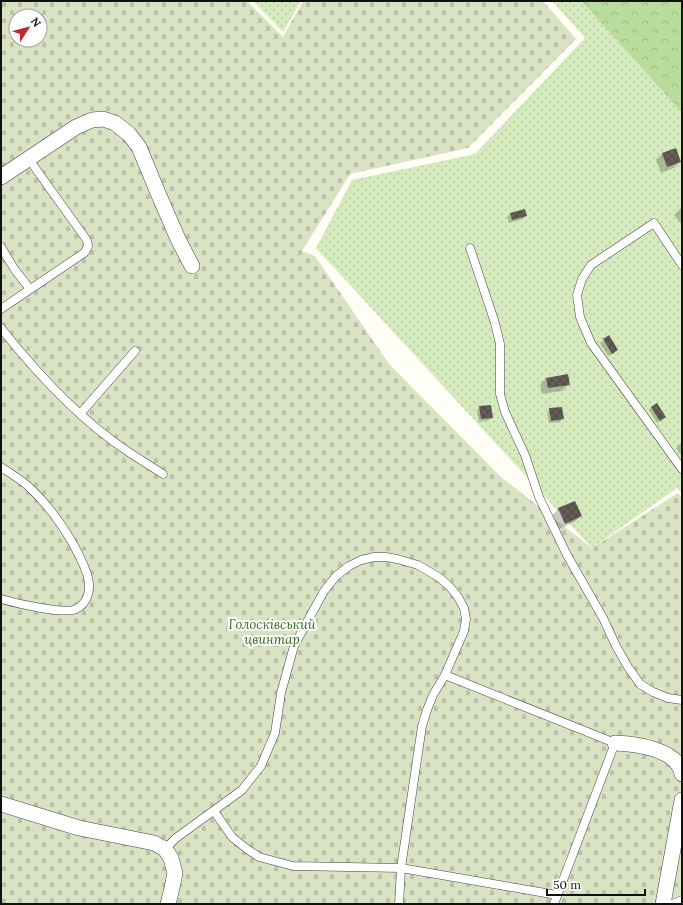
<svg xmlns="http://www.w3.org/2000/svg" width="683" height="905" font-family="Lora,serif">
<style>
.forest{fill:url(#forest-crowns)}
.cemetery{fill:url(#cemetery-stones);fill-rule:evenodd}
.park{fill:url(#park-dots)}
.shadow{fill:#0003}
.building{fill:url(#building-cross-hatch)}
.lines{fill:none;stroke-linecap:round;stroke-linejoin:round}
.service-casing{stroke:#444;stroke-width:9}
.minor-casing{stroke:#444;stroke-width:16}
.service{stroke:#fff;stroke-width:8}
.minor{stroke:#fff;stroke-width:15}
.labels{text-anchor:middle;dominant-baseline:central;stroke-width:4;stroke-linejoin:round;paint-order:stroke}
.park-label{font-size:13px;font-style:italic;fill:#2f6b1f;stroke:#fff}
</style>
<defs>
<pattern id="forest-crowns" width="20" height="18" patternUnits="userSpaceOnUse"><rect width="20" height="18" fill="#b9dc9c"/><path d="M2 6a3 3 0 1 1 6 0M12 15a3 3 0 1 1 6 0" fill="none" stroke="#9ebc85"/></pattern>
<pattern id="cemetery-stones" width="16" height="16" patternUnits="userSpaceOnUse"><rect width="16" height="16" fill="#d9e3c4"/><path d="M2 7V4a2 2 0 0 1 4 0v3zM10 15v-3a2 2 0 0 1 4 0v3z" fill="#b9c2a7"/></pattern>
<pattern id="park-dots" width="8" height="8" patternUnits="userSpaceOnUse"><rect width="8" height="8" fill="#d5ebbd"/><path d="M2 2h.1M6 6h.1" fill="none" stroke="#b6c8a1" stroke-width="1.8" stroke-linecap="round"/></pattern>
<pattern id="building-cross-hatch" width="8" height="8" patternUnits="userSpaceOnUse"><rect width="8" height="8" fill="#5a524d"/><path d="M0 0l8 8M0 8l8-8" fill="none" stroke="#6d6662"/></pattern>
</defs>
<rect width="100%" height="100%" fill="#fffdf5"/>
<!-- forest -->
<polygon class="forest" points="581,1 682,1 682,113"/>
<!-- cemetery -->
<path class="cemetery" d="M1 1H247L283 37 303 1H543L576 39 468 148 350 174 302 251 315 256 389 364 501 477 592 548 678 493 682 498V904H1ZM16 16H40V40H16Z"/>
<!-- park -->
<g class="park">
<polygon points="253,1 301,1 283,32"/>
<polygon points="552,1 581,1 682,113 682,494 677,488 592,548 316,248 352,180 475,154 585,38"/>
</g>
<!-- shadow -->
<g class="shadow">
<polygon points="675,149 680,161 674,168 661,173 656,160 662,154"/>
<polygon points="682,207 682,225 674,215"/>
<polygon points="510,214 526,216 523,219 509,223 507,217"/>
<polygon points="609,336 614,353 608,356 600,343"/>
<polygon points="546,378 569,384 562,391 542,394 540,385"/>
<polygon points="480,407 492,417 489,420 479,422 477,410"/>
<polygon points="652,407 665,417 657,423 649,410"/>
<polygon points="550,409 562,419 560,422 549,423 547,412"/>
<polygon points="682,442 682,454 681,455 676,448"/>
<polygon points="559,509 581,516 574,522 559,529 552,515"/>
</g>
<!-- building -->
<g class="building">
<polygon points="676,148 681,162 667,167 662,153"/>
<polygon points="525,209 527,216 512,220 510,213"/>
<polygon points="609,335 618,350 612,354 603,339"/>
<polygon points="568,374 570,385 548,388 546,378"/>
<polygon points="657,403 666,417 660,421 651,407"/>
<polygon points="491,405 493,418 481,419 479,406"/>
<polygon points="562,407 564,419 551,421 549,408"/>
<polygon points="575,501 582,516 565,524 558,508"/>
</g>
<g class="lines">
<defs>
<g id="service">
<polyline points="1,247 15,270 30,289"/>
<polyline points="470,248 495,323 500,344 500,394 505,412 525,455 539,497 567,555 603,618 616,646 628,667 640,684 653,692 668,698 682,700"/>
<polyline points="682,265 654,223 591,265 582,279 577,295 580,317 591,343 682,469"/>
<path d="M1 309 84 253C88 249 89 244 86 239L28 158"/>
<path d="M1 328C38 375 80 420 130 453 141 460 152 467 163 474"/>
<polyline points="80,414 135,351"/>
<path d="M1 467C10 473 20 479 28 486 51 507 72 538 84 566 85 570 88 574 88 578 91 590 88 603 76 609 65 615 15 603 1 599"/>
<polyline points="214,811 232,837 247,849 259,857 293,866 401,868 557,895"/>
<polyline points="165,849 176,838 242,790 261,766 275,733 281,693 294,646 324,591 336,576 349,566 361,560 374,557 386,557 397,559 418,565 440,578 450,587 458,597 464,608 466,619 464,631 445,675"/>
<polyline points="399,904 401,868 422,726 427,710 433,695 445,675 615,743 554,904"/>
<polyline points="673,904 682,900"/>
</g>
<g id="minor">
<polyline points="1,177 76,127 92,120 103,119 115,123 129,134 139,147 158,193 178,239 192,266"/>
<path d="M615 743C636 744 678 749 682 774"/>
<polyline points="1,804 79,828 154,843 165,849 171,858 175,873 172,888 168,904"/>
<polyline points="663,904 682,800"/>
</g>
</defs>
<!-- service casing -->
<use href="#service" class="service-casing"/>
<!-- minor casing -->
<use href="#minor" class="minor-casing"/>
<!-- service -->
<use href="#service" class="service"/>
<!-- minor -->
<use href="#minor" class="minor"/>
</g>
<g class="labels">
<!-- park labels -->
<g class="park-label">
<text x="272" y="624">Голосківський<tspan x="272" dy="15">цвинтар</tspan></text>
</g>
</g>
<!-- border -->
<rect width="683" height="905" fill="none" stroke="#111111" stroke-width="4"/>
<!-- north arrow -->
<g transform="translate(28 28) rotate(54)"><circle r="19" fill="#ffffff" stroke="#a0a0a0"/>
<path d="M0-3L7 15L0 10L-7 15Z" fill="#c4262e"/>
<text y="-6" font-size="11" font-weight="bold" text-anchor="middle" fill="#111111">N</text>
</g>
<!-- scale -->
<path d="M547 889v6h98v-6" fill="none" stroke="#111111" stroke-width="2"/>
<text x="553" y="889" font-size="12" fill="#111111" stroke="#ffffff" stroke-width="3" paint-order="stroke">50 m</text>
</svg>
